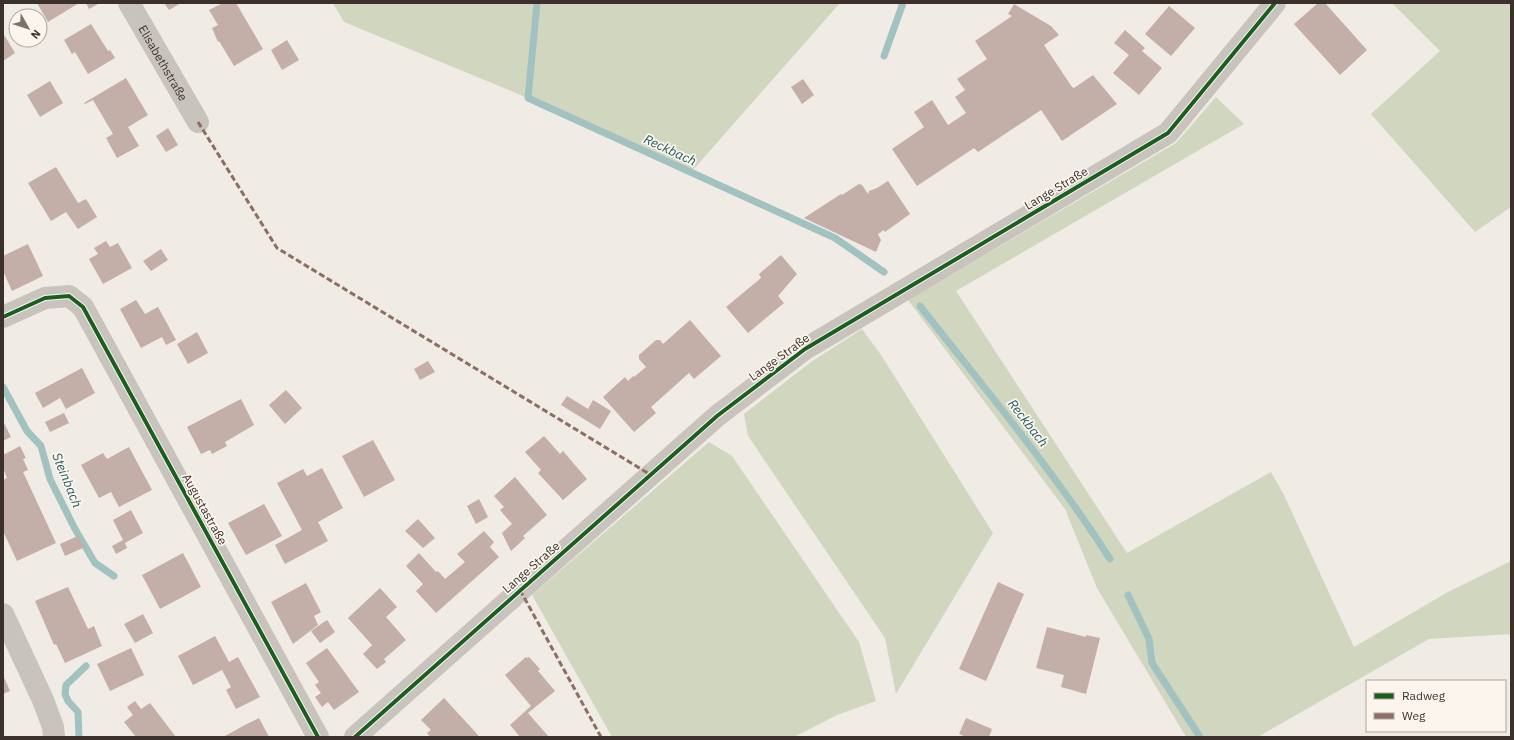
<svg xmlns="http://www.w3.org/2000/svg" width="1514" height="740" font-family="'IBM Plex Sans',sans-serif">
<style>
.green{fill:#d1d6bf}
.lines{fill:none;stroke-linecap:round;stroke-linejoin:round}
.stream{stroke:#a1c2c1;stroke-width:7}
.building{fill:#c3afa7}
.minor{stroke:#c9c3be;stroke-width:22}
.quiet{stroke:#8d6e63;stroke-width:3;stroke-dasharray:6 3;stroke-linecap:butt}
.cycleway-casing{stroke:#fbf5ee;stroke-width:6}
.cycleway{stroke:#1b5e20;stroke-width:4}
.labels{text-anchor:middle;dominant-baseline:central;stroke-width:3.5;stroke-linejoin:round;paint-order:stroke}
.street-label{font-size:12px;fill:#3b302b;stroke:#fbf5ee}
.water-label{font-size:13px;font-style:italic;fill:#1f5a5e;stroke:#fbf5ee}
</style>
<rect width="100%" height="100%" fill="#f0ebe5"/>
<!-- green -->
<g class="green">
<polygon points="333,3 840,3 693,170 528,98 344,22"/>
<polygon points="1392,3 1511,3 1511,207 1475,232 1371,114 1440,51"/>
<polygon points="1216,97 1244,124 956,291 1127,553 1271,472 1283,493 1354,647 1448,592 1511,561 1511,634 1429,639 1258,737 1186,737 1097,588 1065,509 908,300 1176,143"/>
<polygon points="862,329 881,355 993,533 896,694 885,638 748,436 744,414 811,362"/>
<polygon points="709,442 732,456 859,642 876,701 837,715 794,737 612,737 532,595"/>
</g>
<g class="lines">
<!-- stream -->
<g class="stream">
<polyline points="537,3 528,98 835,238 884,272"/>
<polyline points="884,56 903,3"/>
<path d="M920 306C985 389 1053 470 1110 559"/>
<polyline points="3,387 27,431 41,446 50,479 75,529 95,563 114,576"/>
<polyline points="1128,595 1149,639 1152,663 1200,737"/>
<polyline points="79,737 78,712 68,701 65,694 66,685 86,666"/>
</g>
</g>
<!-- building -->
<g class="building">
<polygon points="37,3 79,3 48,22"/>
<polygon points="86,3 100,3 89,9"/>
<polygon points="164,3 181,3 169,10"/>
<polygon points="223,3 236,3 263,49 234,66 219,41 218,42 212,28 218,25 209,10"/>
<polygon points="1318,3 1325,3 1367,50 1340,75 1294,24"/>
<polygon points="1014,4 1051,26 1059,35 1044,45 1072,87 1074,88 1093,75 1117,104 1062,141 1041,110 978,152 974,148 917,186 892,149 924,127 914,112 932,100 948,125 966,113 955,97 965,90 957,79 987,59 975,41 1012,16 1008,14"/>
<polygon points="1169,6 1195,28 1171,56 1145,34"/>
<polygon points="91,24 108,51 110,50 115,58 88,74 75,52 72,54 64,40"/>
<polygon points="1125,30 1145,48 1142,51 1162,68 1139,95 1113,73 1129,55 1114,43"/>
<polygon points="3,33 15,53 3,61"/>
<polygon points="287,40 299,60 282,70 271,50"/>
<polygon points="126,78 148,115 128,127 139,146 117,158 106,138 113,134 93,100 85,104 84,103"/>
<polygon points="803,79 814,95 802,104 791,87"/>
<polygon points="50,81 63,103 40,117 27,95"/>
<polygon points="168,128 178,145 166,152 156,136"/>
<polygon points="56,167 78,203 86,199 97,217 78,229 66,212 51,221 28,183"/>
<polygon points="888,181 910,214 885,232 884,230 878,234 881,240 876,252 804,218 841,194 842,195 859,184 862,185 868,194 869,191 877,188"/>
<polygon points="106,241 110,247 118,243 132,268 103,284 89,259 98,254 94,248"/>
<polygon points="28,244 43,276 12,291 3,271 3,256"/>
<polygon points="161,249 168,260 151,271 143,261"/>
<polygon points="781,255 797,274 778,296 784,303 748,333 726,307 761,278 759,274"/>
<polygon points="136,300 145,314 158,307 176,340 166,345 162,337 141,348 120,309"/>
<polygon points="690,320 721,356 694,379 689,373 651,407 656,413 634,432 603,397 625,377 628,381 633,376 634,377 646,367 639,359 639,355 656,340 660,340 663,344"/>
<polygon points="197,332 208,353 188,364 177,344"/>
<polygon points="428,361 435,372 420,380 414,369"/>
<polygon points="82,368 95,393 66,409 60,398 43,408 35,393"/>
<polygon points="286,390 302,408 285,424 269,405"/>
<polygon points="567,396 588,409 593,400 611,411 600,429 561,405"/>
<polygon points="241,399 254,425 225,442 227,446 212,454 210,450 201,454 187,427"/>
<polygon points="64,413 69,423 50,432 45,422"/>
<polygon points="3,421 11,437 3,441"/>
<polygon points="544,436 560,454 563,451 587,479 563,500 538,473 541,470 525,452"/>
<polygon points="373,440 395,480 364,497 342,456"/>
<polygon points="20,446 26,458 23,459 28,470 23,472 56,543 17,561 3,531 3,480 7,478 3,468 3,455"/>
<polygon points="129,447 152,490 119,507 111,492 99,498 81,465 103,453 107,459"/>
<polygon points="322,468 343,508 318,522 328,541 285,564 275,545 302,530 277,483 303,469 307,476"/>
<polygon points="515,477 547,515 523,536 525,538 511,551 502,533 512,524 500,510 504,507 494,496"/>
<polygon points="479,499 488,517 476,524 467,506"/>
<polygon points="264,504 282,536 246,555 228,523"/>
<polygon points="131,510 143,533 125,543 127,548 116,554 112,546 123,540 113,520"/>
<polygon points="418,519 435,538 423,548 405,531"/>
<polygon points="484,531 494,542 490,547 499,557 436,613 416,591 423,584 406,566 419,553 436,572 438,571 445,579 465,562 457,554"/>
<polygon points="78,536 85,547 65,556 60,544"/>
<polygon points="183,553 201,587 160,609 142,575"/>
<polygon points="998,582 1024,594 986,681 959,669"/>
<polygon points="306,583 321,612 314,616 318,625 293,644 271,602"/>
<polygon points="68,587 88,629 94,626 102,646 65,663 56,644 54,645 35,601"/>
<polygon points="380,588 397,607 386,617 406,640 384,659 386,662 377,669 363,654 372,645 348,618"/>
<polygon points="143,614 153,633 135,643 124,624"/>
<polygon points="327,620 335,632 320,643 311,631"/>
<polygon points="1047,627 1086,637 1086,635 1100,638 1086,694 1061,687 1064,675 1036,668"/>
<polygon points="215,636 229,662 238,657 260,697 236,709 226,690 231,687 222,670 193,685 178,656"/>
<polygon points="131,648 144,675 110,691 97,664"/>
<polygon points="327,648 359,692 334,710 328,702 322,707 315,697 321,693 315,685 319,682 306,663"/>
<polygon points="526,657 527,658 529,657 540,669 538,671 555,691 528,713 549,737 520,737 510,725 531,706 505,675"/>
<polygon points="3,675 10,691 3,694"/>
<polygon points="444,698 477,734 479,737 430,737 427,733 431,730 421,720"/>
<polygon points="135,701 141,709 150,703 176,737 136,737 124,722 133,715 127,707"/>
<polygon points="259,718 269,737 223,737 245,725"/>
<polygon points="966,718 992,729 989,737 966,737 959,734"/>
</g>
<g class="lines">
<!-- minor -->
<g class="minor">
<path id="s1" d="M129 3 198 122"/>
<polyline points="3,317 45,298 69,296 83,307 318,737"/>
<polyline points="3,614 43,700 53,727 54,737"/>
<polyline points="355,737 717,416 805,349 1168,133 1275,3"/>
</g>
<!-- quiet -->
<g class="quiet">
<polyline points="198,122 277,248 651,475"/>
<polyline points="520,590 601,737"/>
</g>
<defs>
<g id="cycleway">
<polyline points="3,317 45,298 69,296 83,307 318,737"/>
<polyline points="355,737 717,416 805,349 1168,133 1275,3"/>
</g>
</defs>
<!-- cycleway casing -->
<use href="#cycleway" class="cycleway-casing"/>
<!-- cycleway -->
<use href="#cycleway" class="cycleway"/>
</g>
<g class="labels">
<!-- street labels -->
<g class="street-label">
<text stroke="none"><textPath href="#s1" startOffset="69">Elisabethstraße</textPath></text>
<text transform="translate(1056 188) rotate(-31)">Lange Straße</text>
<text transform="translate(779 357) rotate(-36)">Lange Straße</text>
<text transform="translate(205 509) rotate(61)">Augustastraße</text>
<text transform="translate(531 567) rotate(-41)">Lange Straße</text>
</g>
<!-- water labels -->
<g class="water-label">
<text transform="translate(670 150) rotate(25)">Reckbach</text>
<text transform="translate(1028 423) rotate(52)">Reckbach</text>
<text transform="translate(67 480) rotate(68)">Steinbach</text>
</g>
</g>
<!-- border -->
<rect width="1514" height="740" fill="none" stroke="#3b302b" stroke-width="8"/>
<!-- legend -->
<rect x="1366" y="680" width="140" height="52" fill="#fbf5ee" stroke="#aea6a0"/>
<rect x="1374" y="693" width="20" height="6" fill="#1b5e20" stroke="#aea6a0"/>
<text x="1402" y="700" font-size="12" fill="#3b302b">Radweg</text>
<rect x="1374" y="713" width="20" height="6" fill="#8d6e63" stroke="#aea6a0"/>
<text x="1402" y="720" font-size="12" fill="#3b302b">Weg</text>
<!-- north arrow -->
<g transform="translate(28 28) rotate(129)"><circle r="19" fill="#fbf5ee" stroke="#aea6a0"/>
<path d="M0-3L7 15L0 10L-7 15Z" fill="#7a716c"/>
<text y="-6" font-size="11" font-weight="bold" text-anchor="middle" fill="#3b302b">N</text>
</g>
</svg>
